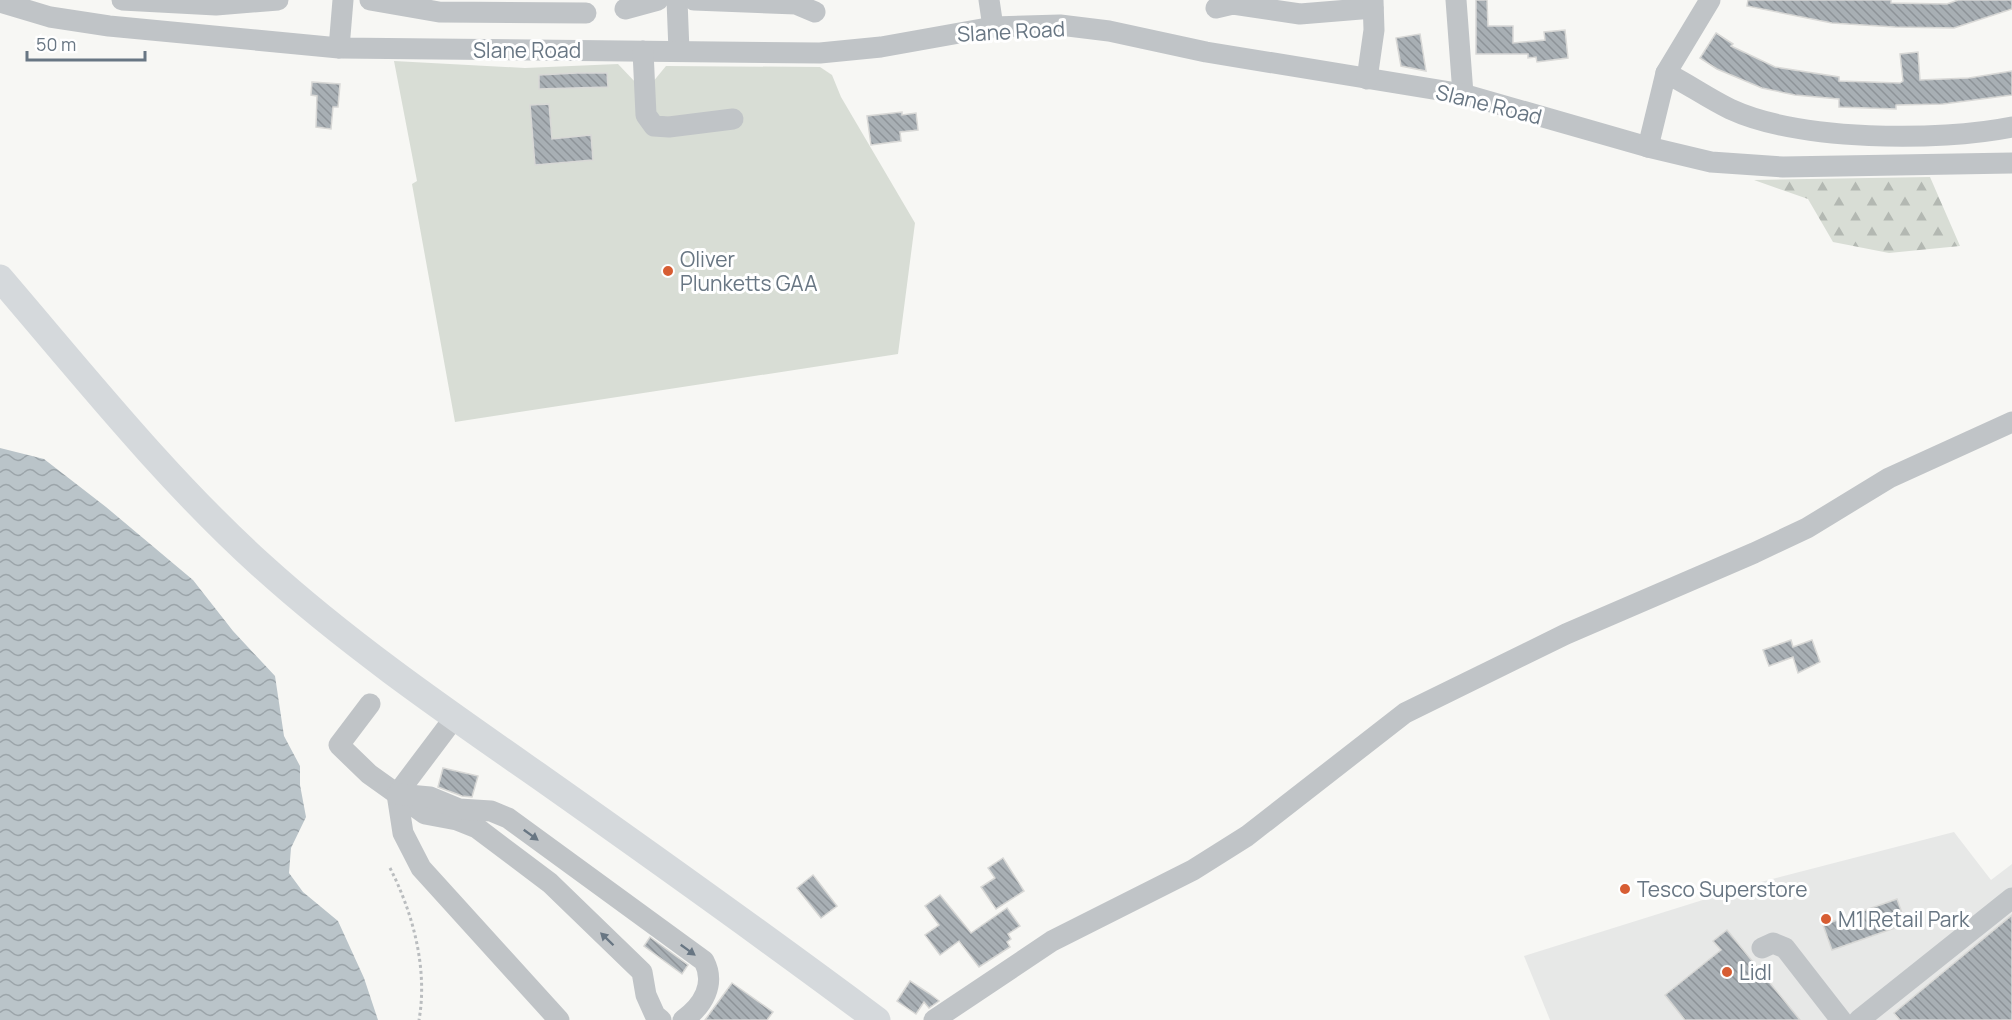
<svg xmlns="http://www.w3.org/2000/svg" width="2012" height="1020" font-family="Manrope,sans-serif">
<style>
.built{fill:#e7e8e7}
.green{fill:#d8ddd5}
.forest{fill:url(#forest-firs)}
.water{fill:url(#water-waves)}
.building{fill:url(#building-back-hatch);stroke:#d8d8d6;stroke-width:1.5}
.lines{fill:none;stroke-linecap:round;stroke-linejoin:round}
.path{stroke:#babdbf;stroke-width:3;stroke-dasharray:3 3;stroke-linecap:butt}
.minor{stroke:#c0c4c7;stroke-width:21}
.major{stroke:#d5d9dc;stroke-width:27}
.oneway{fill:#687683}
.poi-dot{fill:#d75d33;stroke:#fff;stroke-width:2}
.labels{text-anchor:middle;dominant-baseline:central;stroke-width:6;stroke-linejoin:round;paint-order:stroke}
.street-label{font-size:21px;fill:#687683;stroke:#fff}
.poi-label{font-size:21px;fill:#687683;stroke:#fff;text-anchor:start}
</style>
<defs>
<pattern id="forest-firs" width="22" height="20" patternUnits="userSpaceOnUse" patternTransform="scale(1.5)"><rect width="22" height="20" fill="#d8ddd5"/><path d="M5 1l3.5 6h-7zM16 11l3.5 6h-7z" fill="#b3b8b2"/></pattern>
<pattern id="water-waves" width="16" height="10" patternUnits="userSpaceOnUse" patternTransform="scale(1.5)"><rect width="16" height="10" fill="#bac4c9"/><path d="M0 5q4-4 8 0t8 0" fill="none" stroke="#9ba4a9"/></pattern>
<pattern id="building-back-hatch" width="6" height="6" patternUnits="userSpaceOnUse" patternTransform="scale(1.5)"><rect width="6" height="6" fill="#a8afb4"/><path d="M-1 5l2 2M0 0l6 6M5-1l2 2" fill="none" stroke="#8d9398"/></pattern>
</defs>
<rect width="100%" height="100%" fill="#f7f7f4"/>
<!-- built -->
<polygon class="built" points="1954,832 1991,880 2012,864 2012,1020 1550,1020 1524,956 1757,883"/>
<!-- green -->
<polygon class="green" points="394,61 525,68 618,64 637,84 652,83 666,66 820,67 832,75 841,97 915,223 898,354 455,422 412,184 417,181"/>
<!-- forest -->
<polygon class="forest" points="1930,177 1960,246 1889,253 1833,242 1808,199 1754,180"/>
<!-- water -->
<polygon class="water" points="0,448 44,459 106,507 193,580 233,631 275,676 284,736 300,766 300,785 306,817 291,848 289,873 303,892 338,921 364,978 378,1020 0,1020"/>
<!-- building -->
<g class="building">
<polygon points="1476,0 1487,0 1488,26 1513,26 1513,43 1545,40 1544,32 1565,30 1568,58 1537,62 1536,57 1528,58 1528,54 1476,54"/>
<polygon points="1748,0 1891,0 1891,3 1947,4 1958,0 2012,0 2012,9 1954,28 1895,27 1832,23 1747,6"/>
<polygon points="1716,33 1733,44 1731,46 1775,67 1839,77 1839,81 1900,83 1903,81 1900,54 1918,52 1920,80 1969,78 2012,71 2012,95 1943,104 1896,105 1896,109 1839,107 1839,99 1795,95 1762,88 1717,69 1700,58"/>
<polygon points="1420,34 1426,71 1401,66 1396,38"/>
<polygon points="577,73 607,73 608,87 539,89 539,75"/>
<polygon points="312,82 340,84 338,107 333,107 331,129 316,127 317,96 311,95"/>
<polygon points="549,104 552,139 591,135 593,160 535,165 530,105"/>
<polygon points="902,112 902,115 916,113 918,130 900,132 901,141 871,145 867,116"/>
<polygon points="1791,640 1793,647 1812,640 1820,662 1798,673 1793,657 1769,666 1763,650"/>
<polygon points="443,768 478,776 472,797 462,796 438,787"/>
<polygon points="1003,858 1024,891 996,909 981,887 995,878 988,868"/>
<polygon points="813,875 837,906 821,918 797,888"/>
<polygon points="940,895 971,933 1007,908 1020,926 1008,934 1011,939 1007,942 1010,947 979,967 959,941 940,955 925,935 939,925 925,906"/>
<polygon points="1897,899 1906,924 1832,950 1823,925"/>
<polygon points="2012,915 2012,1020 1900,1020 1894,1013"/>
<polygon points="1727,930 1800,1020 1685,1020 1665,995 1721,950 1713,941"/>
<polygon points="650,937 688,965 682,974 644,946"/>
<polygon points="910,981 930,994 939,1001 929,1008 924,1002 916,1014 897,1001"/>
<polygon points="732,983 773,1012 767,1020 705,1020"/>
</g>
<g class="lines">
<!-- path -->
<path class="path" d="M390 868C413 913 428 969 419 1020"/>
<!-- minor -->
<g class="minor">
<polyline points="122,0 216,5 278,0"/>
<polyline points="370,0 439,12 586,13"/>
<polyline points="677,0 679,51"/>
<polyline points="694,0 796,4 815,12"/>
<polyline points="989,0 993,27"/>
<polyline points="1456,0 1463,94"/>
<polyline points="0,2 50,17 109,26 339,48 820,53 881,47 993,27 1060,25 1109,31 1206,52 1463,94 1648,147 1711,162 1783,167 2012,163"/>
<polyline points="1216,8 1233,4 1300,14 1373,8"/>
<polyline points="625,9 658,0"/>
<polyline points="339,48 343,0"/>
<polyline points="643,51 646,115 654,126 669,127 733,119"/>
<path d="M1666 73C1688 84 1709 99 1730 109 1799 141 1938 142 2012 127"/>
<polyline points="1367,79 1374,30 1373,0"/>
<polyline points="1648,147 1666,73 1710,0"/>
<polyline points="370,704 339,745 369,774 425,814 457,820 477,828 550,883 642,972 646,995 655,1015 661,1020"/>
<polyline points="455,717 397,794 403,833 421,868 559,1020"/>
<path d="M398 794 430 797 459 809 491 811 508 818 704 961C716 984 703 1006 683 1020"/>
<polyline points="1762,948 1773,943 1785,948 1841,1020"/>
<polyline points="934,1020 1052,941 1193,870 1247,836 1405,713 1566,634 1754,553 1807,528 1889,478 2012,422"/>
<polyline points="1859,1020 2012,898"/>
</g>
<!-- major -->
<path class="major" d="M0 278C84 376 166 479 261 565 348 644 447 712 543 779 655 858 767 938 877 1020"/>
</g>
<!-- one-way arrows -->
<defs><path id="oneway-solid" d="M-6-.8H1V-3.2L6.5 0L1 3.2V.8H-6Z" transform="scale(1.5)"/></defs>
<g class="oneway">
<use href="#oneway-solid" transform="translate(531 835) rotate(36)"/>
<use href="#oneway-solid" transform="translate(607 939) rotate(-136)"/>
<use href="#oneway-solid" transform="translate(688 950) rotate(36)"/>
</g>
<!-- markers -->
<g class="poi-dot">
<circle cx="668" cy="271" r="6"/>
<circle cx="1625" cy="889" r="6"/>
<circle cx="1826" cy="919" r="6"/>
<circle cx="1727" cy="972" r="6"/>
</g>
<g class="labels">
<!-- street labels -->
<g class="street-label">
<text transform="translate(1011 31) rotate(-3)">Slane Road</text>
<text x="527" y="50">Slane Road</text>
<text transform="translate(1489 104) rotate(14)">Slane Road</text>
</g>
<!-- poi labels -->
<g class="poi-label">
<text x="680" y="259">Oliver<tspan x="680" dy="24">Plunketts GAA</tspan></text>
<text x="1637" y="889">Tesco Superstore</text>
<text x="1838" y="919">M1 Retail Park</text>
<text x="1739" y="972">Lidl</text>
</g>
</g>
<!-- scale -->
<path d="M27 51v9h118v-9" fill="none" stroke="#687683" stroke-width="3"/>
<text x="36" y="51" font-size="18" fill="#687683" stroke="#ffffff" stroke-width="4.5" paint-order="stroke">50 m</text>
</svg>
